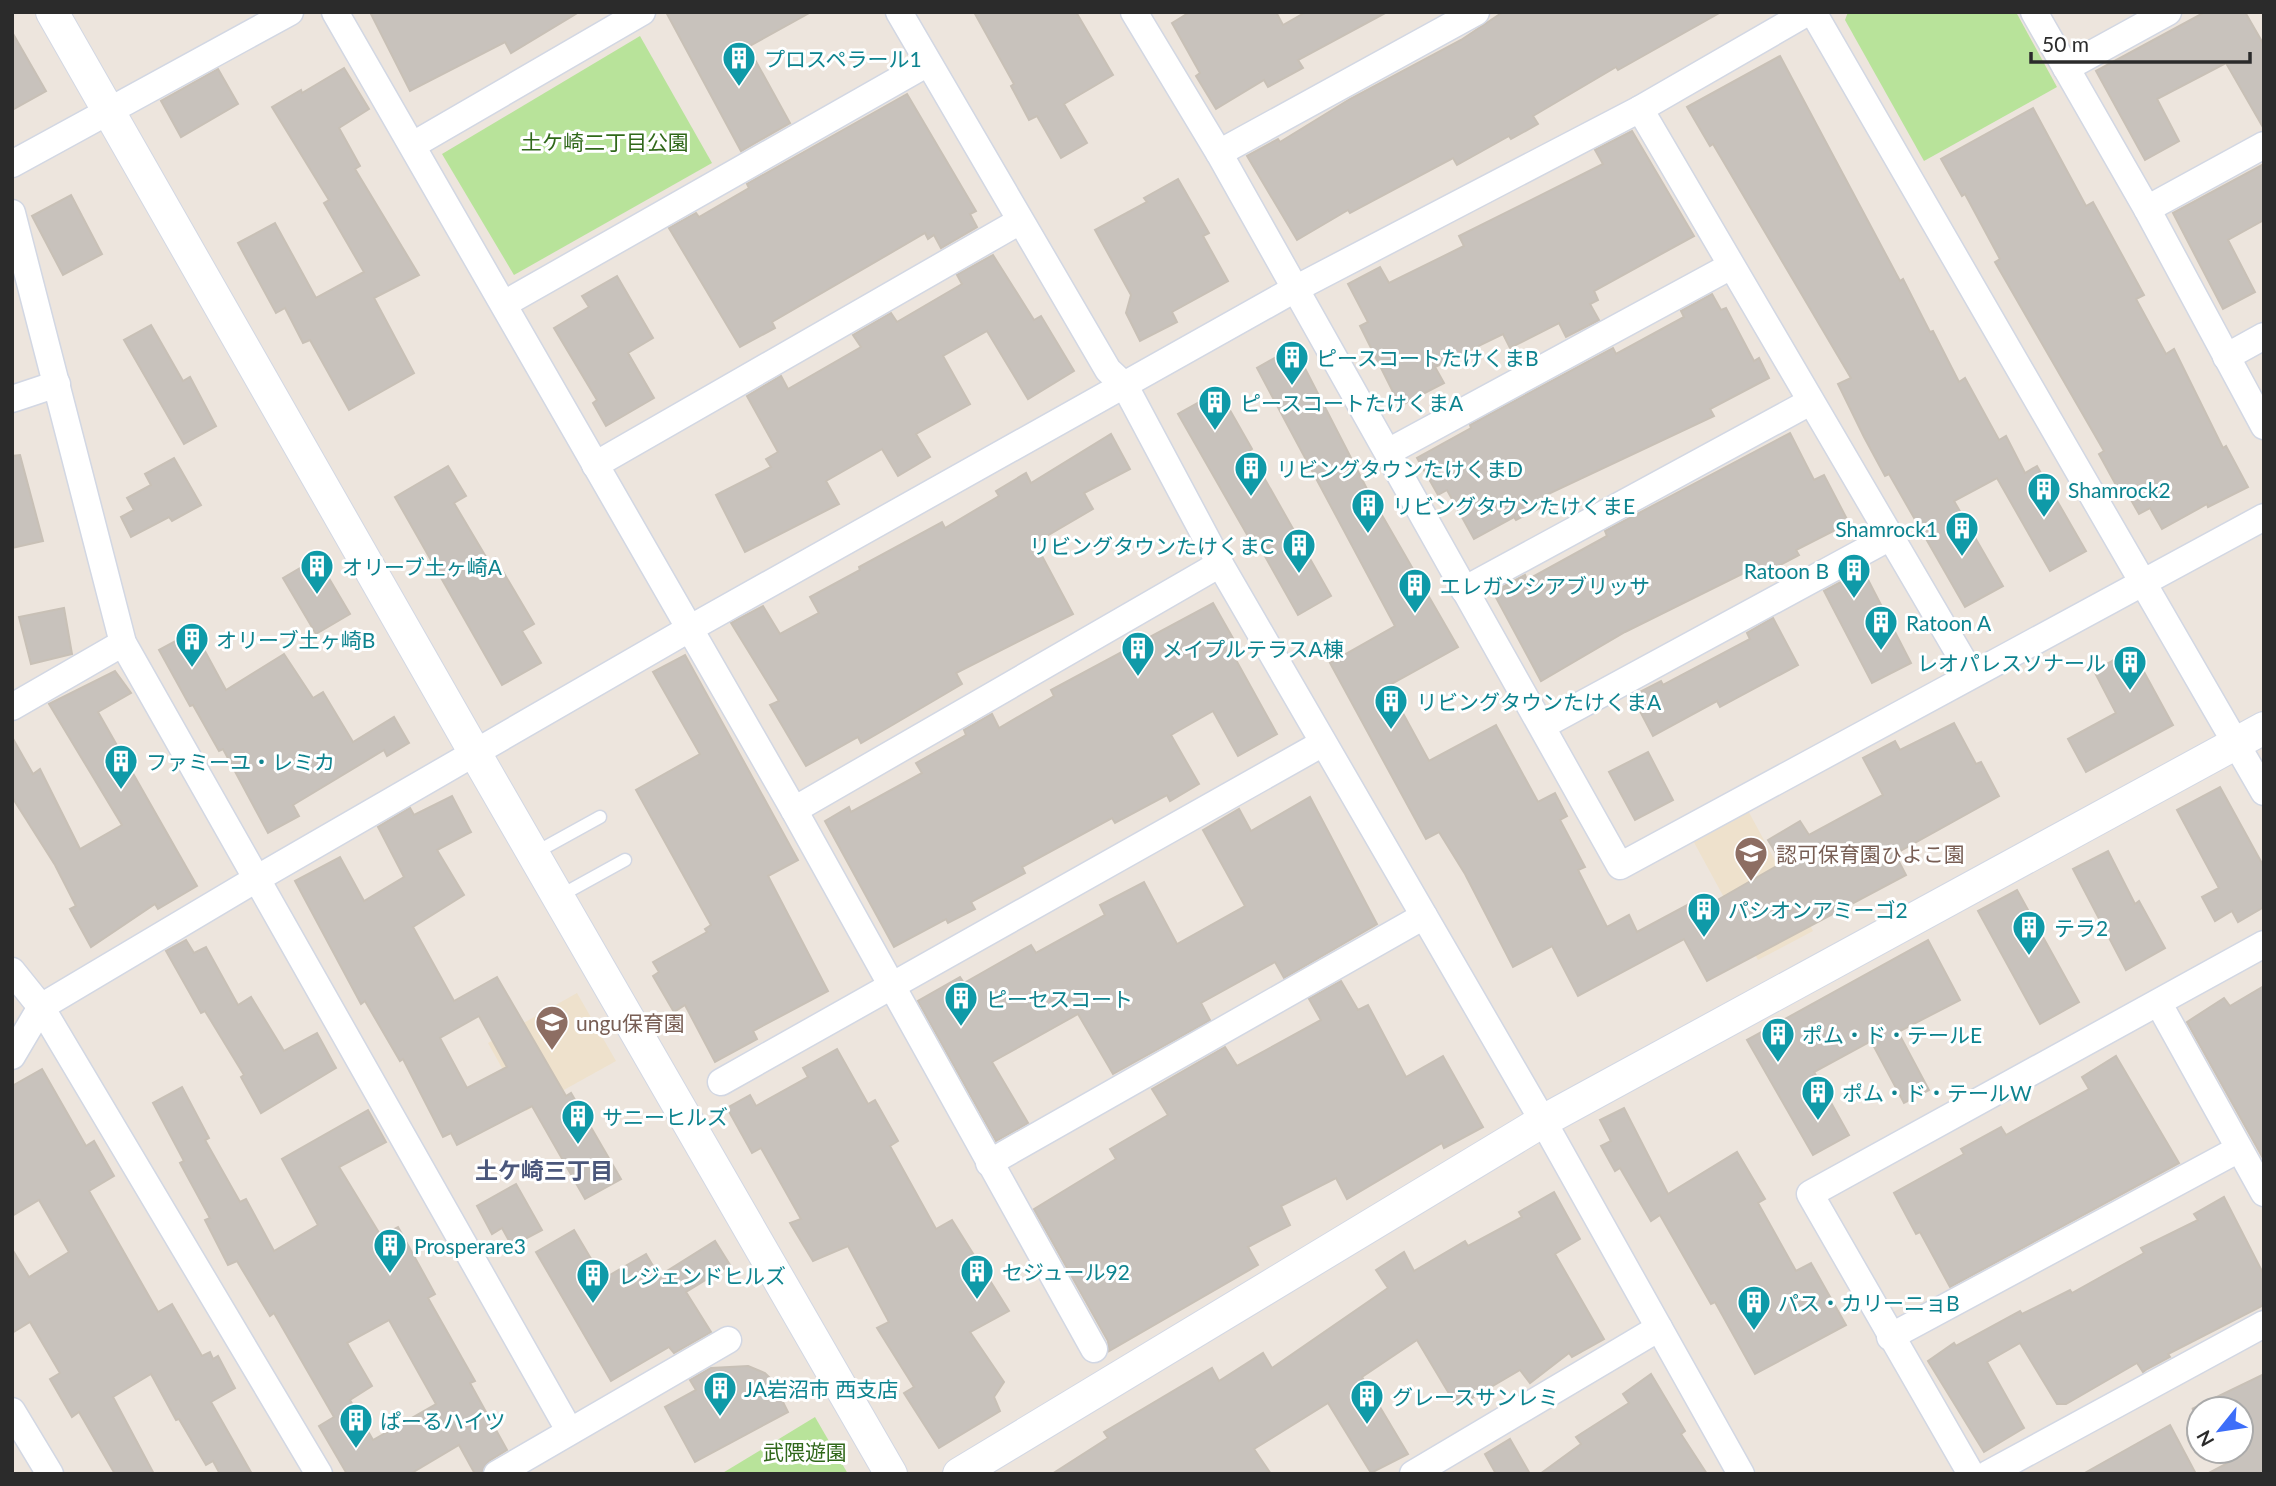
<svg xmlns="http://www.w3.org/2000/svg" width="2276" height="1486" font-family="Lato,'Noto Sans JP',sans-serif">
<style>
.education{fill:#eee1cc}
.green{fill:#b8e39a}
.building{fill:#c8c2bc;stroke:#c8c0b6;stroke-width:2;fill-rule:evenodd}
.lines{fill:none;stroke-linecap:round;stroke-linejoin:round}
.service-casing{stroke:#d2d7e3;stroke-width:15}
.minor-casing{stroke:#d2d7e3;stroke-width:29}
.tertiary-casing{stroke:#d2d7e3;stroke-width:34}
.service{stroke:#fff;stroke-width:12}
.minor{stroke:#fff;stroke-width:26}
.tertiary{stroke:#fff;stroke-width:32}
.labels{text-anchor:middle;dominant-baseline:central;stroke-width:6;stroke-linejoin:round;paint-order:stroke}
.culture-label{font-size:21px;fill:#0d838f;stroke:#fff;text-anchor:start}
.park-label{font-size:21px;fill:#30681a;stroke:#fff}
.education-label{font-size:21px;fill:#785e54;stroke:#fff;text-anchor:start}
.neighbourhood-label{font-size:23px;font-weight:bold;fill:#4b577b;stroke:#fff}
</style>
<rect width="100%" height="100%" fill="#ede5dd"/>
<!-- education -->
<g class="education">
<polygon points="1745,805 1813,931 1758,960 1690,835"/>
<polygon points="577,993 616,1061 526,1111 488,1043"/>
</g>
<!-- green -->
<g class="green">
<polygon points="1848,12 2016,12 2057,87 1924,161 1845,20"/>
<polygon points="640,36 712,163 514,275 442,154"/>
<polygon points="815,1417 848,1474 721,1474"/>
</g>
<!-- building -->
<g class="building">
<polygon points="370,12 579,12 511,53 505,42 410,91"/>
<polygon points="666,12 811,12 748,47 790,123 741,151"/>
<polygon points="974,12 1076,12 1113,75 1064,104 1087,143 1061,158 1037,116 1029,120 1011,86 1014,84"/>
<polygon points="1190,12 1276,12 1283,25 1306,12 1387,12 1298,60 1303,68 1268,87 1264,80 1216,109 1196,76 1200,73 1172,23"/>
<polygon points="1503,12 1721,12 1618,70 1616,67 1533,116 1538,124 1511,139 1509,136 1457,165 1453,158 1350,213 1348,210 1297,240 1247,156 1278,139 1280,142 1350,99 1461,40"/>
<polygon points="2205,12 2245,12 2264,45 2264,129 2226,63 2157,99 2179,141 2145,160 2096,71"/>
<polygon points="12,32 46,91 12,110"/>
<polygon points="1780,56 1900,281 1903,279 1930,332 1933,331 1959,382 1965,378 1999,440 2006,436 2025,473 2037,466 2086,551 2050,571 1997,478 1954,501 2003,586 1965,607 1889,474 1885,476 1864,437 1838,384 1851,378 1713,144 1710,146 1687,107"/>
<polygon points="344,68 369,109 339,128 360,166 355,169 419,275 374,298 414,373 349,410 310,340 303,343 285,308 276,313 238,243 275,223 316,298 364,272 324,203 329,200 272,107 301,90 302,93"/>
<polygon points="218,69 238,104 181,137 161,101"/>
<polygon points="907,94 976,211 970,214 977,227 941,248 934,235 928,239 925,233 772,322 775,328 740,347 669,228 696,213 699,217 749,188 747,184"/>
<polygon points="2033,108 2086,206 2093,202 2144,295 2136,299 2166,354 2174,349 2223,448 2226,446 2248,487 2208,507 2207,504 2162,529 2150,508 2139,514 2126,491 2121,494 2099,454 2104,451 1995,262 2000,259 1965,194 1962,196 1941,159"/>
<polygon points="1632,131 1694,236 1594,291 1598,300 1590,304 1599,320 1566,337 1559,323 1510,348 1503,334 1435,367 1444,383 1400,406 1360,326 1368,322 1348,284 1380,267 1389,283 1464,246 1459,236 1603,164 1595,150"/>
<polygon points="2264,164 2264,220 2228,240 2255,292 2223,309 2173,213"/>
<polygon points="1178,179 1209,233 1203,236 1228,281 1172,312 1177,322 1140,341 1126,313 1131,295 1095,230 1147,202 1144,198"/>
<polygon points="71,195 102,254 63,275 32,216"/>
<polygon points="993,255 1034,320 1041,316 1074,371 1028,399 987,331 943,356 970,404 916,434 930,457 898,476 882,449 826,481 839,504 745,552 716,495 771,467 766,459 778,452 747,396 781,376 788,389 861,347 853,335 891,313 897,322 962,284 957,275"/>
<polygon points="617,276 653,338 628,353 654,398 606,426 593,403 597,400 554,328 589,307 582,296"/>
<polygon points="1712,294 1721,310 1726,308 1754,361 1759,358 1769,378 1710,409 1714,416 1546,495 1550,503 1516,520 1514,517 1474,539 1447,490 1438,495 1417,458 1471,428 1470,425 1613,348 1616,354 1684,317 1681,311"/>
<polygon points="151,325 183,381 190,377 216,426 184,444 124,340"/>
<polygon points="1294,347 1368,491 1458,647 1388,686 1429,761 1496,725 1538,802 1555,793 1567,816 1560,820 1585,867 1578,870 1607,927 1629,915 1637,932 1702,897 1707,906 1782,863 1768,840 1800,821 1809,835 1883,795 1863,758 1895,741 1900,750 1954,723 1976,764 1981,762 1999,796 1895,854 1906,875 1707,981 1684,939 1578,996 1552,946 1513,967 1465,874 1439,832 1426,839 1330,663 1395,626 1257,368"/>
<polygon points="1219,391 1252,449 1249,451 1331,596 1298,615 1253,535 1249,538 1178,414"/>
<polygon points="1790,433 1814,480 1824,475 1849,523 1796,550 1799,555 1759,576 1754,568 1625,632 1541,681 1493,592 1525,575 1527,580 1607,536 1605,531"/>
<polygon points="1111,434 1130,469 1084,493 1093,509 1035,543 1073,614 956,673 962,684 889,727 861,743 858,737 806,766 770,705 779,701 731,623 763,606 780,634 819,613 810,597 860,570 859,567 942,522 945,528 999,496 996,491 1026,473 1031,483"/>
<polygon points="20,455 43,541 12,548 12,456"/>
<polygon points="174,458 201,505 172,521 169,517 131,537 121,517 134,510 127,498 151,485 145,474"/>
<polygon points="448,466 466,496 454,503 489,562 495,558 534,624 522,631 541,663 502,685 395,497"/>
<polygon points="317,558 350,614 316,634 283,578"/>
<polygon points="1863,570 1911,663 1872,683 1824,591"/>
<polygon points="1213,603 1243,656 1236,660 1277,734 1238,756 1213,711 1171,735 1199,784 1170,801 1167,795 1115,823 1112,818 1022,867 1025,873 971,902 975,909 948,923 946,919 894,947 825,821 849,807 851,812 922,773 916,763 966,735 964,730 992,714 999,728 1054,696 1051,690"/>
<polygon points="64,608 72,654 31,664 19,617"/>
<polygon points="1773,618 1798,665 1720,707 1717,701 1653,736 1632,696 1661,681 1663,685 1750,639 1747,633"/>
<polygon points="194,631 226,690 284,654 313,698 323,692 353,742 394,717 409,743 387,756 384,750 293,805 299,816 268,833 223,749 219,751 193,705 190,706 159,650"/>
<polygon points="2132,650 2173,725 2086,772 2068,739 2116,713 2094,671"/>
<polygon points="685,655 798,860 768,876 828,991 753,1031 757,1039 715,1062 685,1005 674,1012 653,976 659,972 653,962 707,932 705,929 711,925 636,790 700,754 653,672"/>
<polygon points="115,671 131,693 98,712 197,886 158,909 155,904 91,947 70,909 76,906 55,865 12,797 12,737 33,774 40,769 80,849 122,825 49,704"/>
<polygon points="1648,752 1673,800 1635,820 1609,772"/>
<polygon points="2220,787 2264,867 2264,907 2238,922 2232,911 2215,921 2202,897 2219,888 2177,810"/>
<path d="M452 796 471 832 437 850 464 895 413 927 454 1001 497 977 566 1096 571 1093 621 1179 585 1199 532 1106 457 1145 451 1133 443 1137 403 1059 400 1061 365 1001 361 1004 295 881 340 857 364 901 404 877 378 827 410 808 414 815ZM479 1016 507 1067 467 1088 440 1038Z"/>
<polygon points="1310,797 1377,924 1284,978 1275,962 1201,1003 1210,1020 1113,1074 1078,1014 992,1062 1028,1123 996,1141 918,1001 960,977 964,983 1031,945 1036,953 1105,915 1100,905 1144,882 1177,944 1245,906 1203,830 1239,809 1251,831"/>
<polygon points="2108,851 2135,904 2139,901 2165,948 2126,970 2073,869"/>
<polygon points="2017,890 2079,1002 2040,1024 1978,911"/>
<polygon points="186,940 194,953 206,947 238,1005 251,997 284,1051 317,1033 336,1068 261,1113 241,1077 244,1075 205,1011 201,1013 166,951"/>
<polygon points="1928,940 1960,1000 1898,1032 1929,1090 1904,1103 1871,1041 1814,1072 1849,1135 1813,1155 1747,1040"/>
<polygon points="1341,981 1358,1010 1368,1005 1406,1077 1443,1056 1483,1127 1444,1148 1442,1143 1347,1199 1336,1178 1281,1206 1290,1225 1248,1247 1258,1265 1109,1351 1108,1341 1034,1209 1116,1159 1110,1149 1168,1115 1152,1089 1225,1047 1237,1066 1321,1020 1309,999"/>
<polygon points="2264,986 2264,1160 2187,1022 2224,998 2230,1006"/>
<polygon points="837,1049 868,1104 875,1100 898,1141 890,1146 936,1229 952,1220 1009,1311 970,1332 1004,1382 994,1397 1000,1411 939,1448 904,1393 914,1387 877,1328 889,1322 848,1246 813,1261 790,1223 801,1219 761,1148 752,1153 727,1108 750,1095 756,1106 808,1077 803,1068"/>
<polygon points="2116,1056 2179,1163 1950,1287 1920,1232 1916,1234 1894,1193 1964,1154 1961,1149 2001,1127 2006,1135 2089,1089 2082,1077"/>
<polygon points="42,1069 86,1146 94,1141 114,1176 89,1191 158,1312 172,1304 202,1356 210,1352 213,1359 218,1356 235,1388 211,1402 252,1474 220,1474 213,1461 206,1465 179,1419 176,1420 151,1374 113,1397 154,1474 115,1474 79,1412 72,1417 50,1379 60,1373 30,1322 12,1333 12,1249 29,1277 69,1252 39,1200 12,1216 12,1086"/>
<path d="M182 1087 209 1138 205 1140 240 1202 246 1199 274 1251 318 1225 282 1159 368 1110 386 1142 339 1167 381 1236 398 1227 435 1294 428 1298 475 1381 470 1383 507 1450 489 1461 481 1474H475L459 1445 410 1474H347L319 1426 334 1417 274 1313 270 1316 237 1261 228 1265 205 1220 210 1218 180 1163 184 1161 153 1103ZM389 1320 436 1404 373 1440 350 1400 372 1386 347 1343Z"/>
<polygon points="1624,1108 1668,1194 1737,1152 1765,1199 1758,1203 1796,1271 1811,1263 1846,1325 1755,1374 1715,1302 1711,1304 1660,1215 1651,1221 1620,1168 1615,1171 1601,1146 1611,1141 1600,1120"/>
<polygon points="516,1184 542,1230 512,1246 502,1228 492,1234 477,1206"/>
<polygon points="1554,1192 1580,1239 1555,1254 1604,1339 1572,1357 1569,1353 1530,1383 1520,1370 1457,1407 1417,1340 1362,1377 1408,1454 1371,1473 1328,1403 1254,1449 1271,1474 1052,1474 1108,1438 1104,1432 1212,1368 1219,1381 1263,1353 1272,1368 1388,1288 1376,1270 1404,1252 1414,1271 1465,1241 1468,1246 1522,1217 1519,1212"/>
<polygon points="2224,1197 2264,1275 2264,1305 2168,1354 2170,1357 2147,1369 2143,1372 2137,1363 2066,1404 2057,1404 2020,1343 1987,1362 2024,1428 1984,1452 1928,1361 1954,1343 1956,1346 2020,1311 2022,1314 2070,1290 2072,1293 2144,1253 2141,1248 2198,1220 2194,1214"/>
<polygon points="574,1230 603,1279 646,1254 659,1276 715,1241 730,1265 686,1292 711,1332 674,1353 669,1347 611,1381 536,1252"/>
<polygon points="748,1366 765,1373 772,1380 788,1412 695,1462 665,1407 696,1390 690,1380 711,1368"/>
<polygon points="1651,1374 1685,1431 1681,1434 1707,1474 1540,1474 1581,1444 1576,1437 1629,1403 1623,1394"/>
<polygon points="2264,1374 2264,1474 2207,1474 2241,1456 2241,1409 2192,1409"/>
<polygon points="2170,1425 2196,1474 2083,1474"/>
<polygon points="1510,1439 1530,1474 1496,1474 1485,1454"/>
</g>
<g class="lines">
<defs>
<g id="service">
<polyline points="533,854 600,817"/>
<polyline points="558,897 625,860"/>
</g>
<g id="minor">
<polyline points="335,12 794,810 1094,1349"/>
<polyline points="899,12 1108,370 1125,386 1220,564 1543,1121 1741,1474"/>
<polyline points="1134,12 1219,153 1620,866 2264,517"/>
<polyline points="1813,12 2264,792"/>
<polyline points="2034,12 2147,209 2264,426"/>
<polyline points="2066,68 2168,12"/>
<polyline points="1640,109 1971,674"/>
<polyline points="413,145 642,12"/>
<polyline points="1219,153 1476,12"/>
<polyline points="12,164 290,12"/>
<polyline points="2147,209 2264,145"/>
<polyline points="12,213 123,643 569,1430"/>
<polyline points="504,304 928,63"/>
<polyline points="2226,357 2264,336"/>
<polyline points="12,399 57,384"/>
<polyline points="1388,452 1731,266"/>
<polyline points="595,465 1020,221"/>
<polyline points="1464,590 1810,402"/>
<polyline points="12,707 123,643"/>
<polyline points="1542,726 1892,536"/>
<polyline points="794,810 1220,564"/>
<polyline points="12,971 41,1007 319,1474"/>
<polyline points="2159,1004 2264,1193"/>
<polyline points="12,1056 41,1007 258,878 689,629 1295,289 1640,109 1808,12"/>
<polyline points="721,1082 1323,743"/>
<polyline points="989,1163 1424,916"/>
<polyline points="1890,1337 2239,1149"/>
<polyline points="12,1411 50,1474"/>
<polyline points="497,1474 728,1340"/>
<polyline points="1413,1474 1659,1328"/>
<polyline points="1971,1474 1810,1194 2264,944"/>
<polyline points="1988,1474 2264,1324"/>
</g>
<g id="tertiary">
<polyline points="52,12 475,753 891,1474"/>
<polyline points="959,1474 1543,1121 2264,728"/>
</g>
</defs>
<!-- service casing -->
<use href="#service" class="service-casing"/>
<!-- minor casing -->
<use href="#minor" class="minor-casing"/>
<!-- tertiary casing -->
<use href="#tertiary" class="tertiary-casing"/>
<!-- service -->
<use href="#service" class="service"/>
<!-- minor -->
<use href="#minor" class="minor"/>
<!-- tertiary -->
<use href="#tertiary" class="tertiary"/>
</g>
<!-- icons -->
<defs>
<symbol id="building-pin" viewBox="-11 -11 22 30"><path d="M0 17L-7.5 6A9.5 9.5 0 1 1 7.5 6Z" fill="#0f9aa8" stroke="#fff"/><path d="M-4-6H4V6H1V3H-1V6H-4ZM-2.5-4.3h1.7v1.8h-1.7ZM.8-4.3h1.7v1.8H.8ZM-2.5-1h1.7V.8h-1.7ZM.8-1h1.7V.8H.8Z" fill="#fff"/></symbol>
<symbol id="school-pin" viewBox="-11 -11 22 30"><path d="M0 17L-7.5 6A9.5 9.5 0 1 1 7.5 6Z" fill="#8d6e63" stroke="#fff"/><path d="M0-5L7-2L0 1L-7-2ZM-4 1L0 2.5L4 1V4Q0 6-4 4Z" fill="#fff"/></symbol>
</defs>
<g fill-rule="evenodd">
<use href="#building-pin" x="720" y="39" width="38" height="52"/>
<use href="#building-pin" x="1273" y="338" width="38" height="52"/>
<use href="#building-pin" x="1196" y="383" width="38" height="52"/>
<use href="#building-pin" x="1232" y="449" width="38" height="52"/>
<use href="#building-pin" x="2025" y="470" width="38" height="52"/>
<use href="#building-pin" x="1349" y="486" width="38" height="52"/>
<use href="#building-pin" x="1943" y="509" width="38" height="52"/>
<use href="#building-pin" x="1280" y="526" width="38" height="52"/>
<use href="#building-pin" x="298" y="547" width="38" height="52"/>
<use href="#building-pin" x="1835" y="551" width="38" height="52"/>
<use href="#building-pin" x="1396" y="566" width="38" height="52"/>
<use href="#building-pin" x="1862" y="603" width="38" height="52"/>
<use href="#building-pin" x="173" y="620" width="38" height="52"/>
<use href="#building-pin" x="1119" y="629" width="38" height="52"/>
<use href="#building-pin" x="2111" y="643" width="38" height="52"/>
<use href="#building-pin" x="1372" y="682" width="38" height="52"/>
<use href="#building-pin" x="102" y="742" width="38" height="52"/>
<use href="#school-pin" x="1732" y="834" width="38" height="52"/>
<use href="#building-pin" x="1685" y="890" width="38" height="52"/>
<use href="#building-pin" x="2010" y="908" width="38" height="52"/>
<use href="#building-pin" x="942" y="979" width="38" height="52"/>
<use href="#school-pin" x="533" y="1003" width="38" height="52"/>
<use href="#building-pin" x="1759" y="1015" width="38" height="52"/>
<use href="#building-pin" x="1799" y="1073" width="38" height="52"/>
<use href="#building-pin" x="559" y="1097" width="38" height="52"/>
<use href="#building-pin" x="371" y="1226" width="38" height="52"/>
<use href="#building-pin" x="958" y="1252" width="38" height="52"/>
<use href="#building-pin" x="574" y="1256" width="38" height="52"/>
<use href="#building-pin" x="1735" y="1283" width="38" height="52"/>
<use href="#building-pin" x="701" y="1369" width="38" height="52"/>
<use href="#building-pin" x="1348" y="1377" width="38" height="52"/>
<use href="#building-pin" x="337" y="1401" width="38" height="52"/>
</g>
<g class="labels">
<!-- culture labels -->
<g class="culture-label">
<text x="764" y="58">プロスペラール1</text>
<text x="1316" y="357">ピースコートたけくまB</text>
<text x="1240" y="402">ピースコートたけくまA</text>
<text x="1276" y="468">リビングタウンたけくまD</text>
<text x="2068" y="489">Shamrock2</text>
<text x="1392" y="505">リビングタウンたけくまE</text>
<text x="1938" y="528" text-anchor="end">Shamrock1</text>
<text x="1274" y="545" text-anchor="end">リビングタウンたけくまC</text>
<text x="342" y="566">オリーブ土ヶ崎A</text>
<text x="1829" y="570" text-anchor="end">Ratoon B</text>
<text x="1440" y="585">エレガンシアブリッサ</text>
<text x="1906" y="622">Ratoon A</text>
<text x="216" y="639">オリーブ土ヶ崎B</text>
<text x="1162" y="648">メイプルテラスA棟</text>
<text x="2106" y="662" text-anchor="end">レオパレスソナール</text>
<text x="1416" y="701">リビングタウンたけくまA</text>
<text x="146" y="761">ファミーユ・レミカ</text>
<text x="1728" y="909">パシオンアミーゴ2</text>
<text x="2054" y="927">テラ2</text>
<text x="986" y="998">ピーセスコート</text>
<text x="1802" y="1034">ポム・ド・テールE</text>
<text x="1842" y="1092">ポム・ド・テールW</text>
<text x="602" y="1116">サニーヒルズ</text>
<text x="414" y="1245">Prosperare3</text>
<text x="1002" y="1271">セジュール92</text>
<text x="618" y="1275">レジェンドヒルズ</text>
<text x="1778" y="1302">パス・カリーニョB</text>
<text x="744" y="1388">JA岩沼市 西支店</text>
<text x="1392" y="1396">グレースサンレミ</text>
<text x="380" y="1420">ぱーるハイツ</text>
</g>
<!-- park labels -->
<g class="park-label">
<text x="605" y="141">土ケ崎二丁目公園</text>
<text x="805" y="1451">武隈遊園</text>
</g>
<!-- education labels -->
<g class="education-label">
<text x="1776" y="853">認可保育園ひよこ園</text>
<text x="576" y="1022">ungu保育園</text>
</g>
<!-- neighbourhood labels -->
<g class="neighbourhood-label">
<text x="544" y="1170">土ケ崎三丁目</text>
</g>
</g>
<!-- border -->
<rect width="2276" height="1486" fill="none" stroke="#2b2b2b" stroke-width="28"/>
<!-- north arrow -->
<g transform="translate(2220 1430) rotate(240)"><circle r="33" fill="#ffffff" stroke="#aaaaaa" stroke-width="2"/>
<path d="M0-5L12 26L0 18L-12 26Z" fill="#3d6ef9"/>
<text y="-10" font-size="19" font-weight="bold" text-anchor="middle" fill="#2b2b2b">N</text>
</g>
<!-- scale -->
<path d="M2031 52v10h219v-10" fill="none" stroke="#2b2b2b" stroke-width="3.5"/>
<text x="2042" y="52" font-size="21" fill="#2b2b2b" stroke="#ffffff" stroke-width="5" paint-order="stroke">50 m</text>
</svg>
